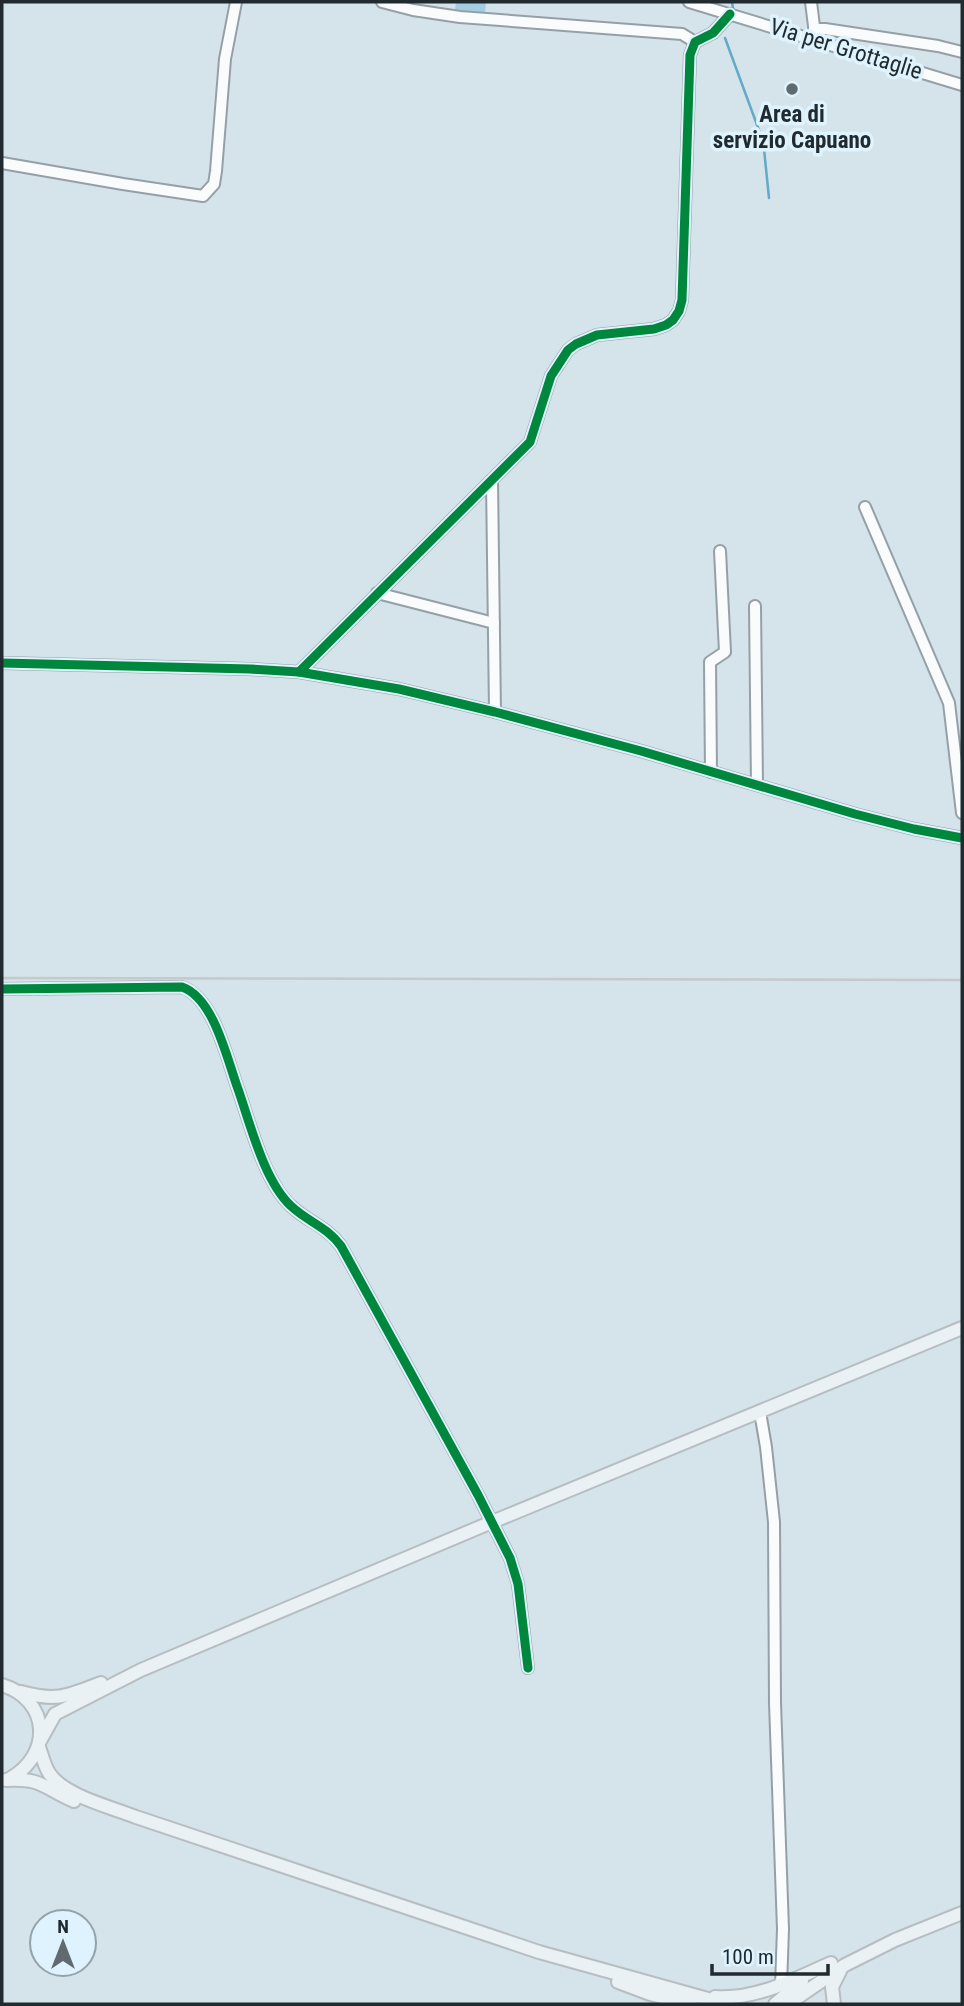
<svg xmlns="http://www.w3.org/2000/svg" width="964" height="2006" font-family="'Roboto Condensed',sans-serif">
<style>
.green{fill:#a1cee3}
.lines{fill:none;stroke-linecap:round;stroke-linejoin:round}
.stream{stroke:#63aac8;stroke-width:2.5}
.minor-casing{stroke:#95a0a6;stroke-width:14}
.major-casing{stroke:#b7bec2;stroke-width:16}
.minor{stroke:#f9fbfc;stroke-width:10}
.major{stroke:#e9f1f4;stroke-width:12}
.rail{stroke:#c5c9cb;stroke-width:2.5}
.cycleway-casing{stroke:#def3fd;stroke-width:13}
.cycleway{stroke:#00873e;stroke-width:9}
.poi-dot{fill:#5f6b70;stroke:#def3fd;stroke-width:2.5}
.labels{text-anchor:middle;dominant-baseline:central;stroke-width:7;stroke-linejoin:round;paint-order:stroke}
.street-label{font-size:23px;fill:#202a2f;stroke:#def3fd}
.poi-label{font-size:23px;font-weight:bold;fill:#202a2f;stroke:#def3fd}
</style>
<rect width="100%" height="100%" fill="#d5e3ea"/>
<!-- green -->
<polygon class="green" points="456,2 486,2 485,13 455,10"/>
<g class="lines">
<!-- stream -->
<g class="stream">
<polyline points="732,2 733,8"/>
<polyline points="725,38 760,133 764,149 769,198"/>
</g>
<defs>
<g id="minor">
<polyline points="382,2 413,10 460,17 682,34 695,42"/>
<polyline points="689,2 962,85"/>
<polyline points="811,2 815,34"/>
<polyline points="814,29 825,29 938,46 962,52"/>
<polyline points="2,163 123,184 203,196 214,184 216,171 225,59 236,2"/>
<polyline points="492,480 495,712"/>
<polyline points="865,507 949,703 962,813"/>
<polyline points="377,593 494,623"/>
<polyline points="755,606 757,785"/>
<polyline points="2,663 250,669 299,672 399,689 495,712 641,751 855,814 914,829 962,838"/>
<polyline points="299,672 530,442 551,376 568,350 576,344 597,335 654,329 666,325 673,320 679,311 682,300 690,55 695,42 713,33 730,14"/>
<polyline points="711,772 710,662 725,652 720,551"/>
<path d="M2 989 182 987C214 998 227 1059 238 1089 250 1123 264 1181 291 1206 308 1222 326 1226 341 1246L478 1495 510 1558 518 1584 528 1668"/>
<polyline points="760,1412 766,1447 774,1522 775,1703 783,1929 781,1986"/>
</g>
<g id="major">
<path d="M2 1685C50 1700 53 1755 9 1779"/>
<path d="M21 1692C57 1702 67 1696 101 1683"/>
<polyline points="40,1741 55,1714 141,1670 492,1522 962,1328"/>
<path d="M39 1747C42 1755 44 1765 49 1773 64 1796 111 1807 136 1817L539 1952 726 2004"/>
<path d="M6 1780C44 1778 43 1788 74 1801"/>
<polyline points="618,1982 650,1994 691,2004"/>
<path d="M715 1997C757 2000 794 1979 831 1963"/>
<polyline points="775,2004 802,1981"/>
<polyline points="788,2004 845,1965 895,1940 962,1913"/>
<polyline points="834,2004 832,1987 840,1971"/>
</g>
</defs>
<!-- minor casing -->
<use href="#minor" class="minor-casing"/>
<!-- major casing -->
<use href="#major" class="major-casing"/>
<!-- minor -->
<use href="#minor" class="minor"/>
<!-- major -->
<use href="#major" class="major"/>
<!-- rail -->
<polyline class="rail" points="2,978 962,980"/>
<defs>
<g id="cycleway">
<polyline points="2,663 250,669 299,672 399,689 495,712 641,751 855,814 914,829 962,838"/>
<polyline points="299,672 530,442 551,376 568,350 576,344 597,335 654,329 666,325 673,320 679,311 682,300 690,55 695,42 713,33 730,14"/>
<path d="M2 989 182 987C214 998 227 1059 238 1089 250 1123 264 1181 291 1206 308 1222 326 1226 341 1246L478 1495 510 1558 518 1584 528 1668"/>
</g>
</defs>
<!-- cycleway casing -->
<use href="#cycleway" class="cycleway-casing"/>
<!-- cycleway -->
<use href="#cycleway" class="cycleway"/>
</g>
<!-- markers -->
<circle class="poi-dot" cx="792" cy="89" r="7"/>
<g class="labels">
<!-- street labels -->
<g class="street-label">
<text transform="translate(846 49) rotate(17)">Via per Grottaglie</text>
</g>
<!-- poi labels -->
<g class="poi-label">
<text x="792" y="114">Area di<tspan x="792" dy="26">servizio Capuano</tspan></text>
</g>
</g>
<!-- border -->
<rect width="964" height="2006" fill="none" stroke="#202a2f" stroke-width="7"/>
<!-- north arrow -->
<g transform="translate(63 1943)"><circle r="33" fill="#def3fd" stroke="#92a3ab" stroke-width="2"/>
<path d="M0-5L12 26L0 18L-12 26Z" fill="#5f6b70"/>
<text y="-10" font-size="19" font-weight="bold" text-anchor="middle" fill="#202a2f">N</text>
</g>
<!-- scale -->
<path d="M712 1964v10h116v-10" fill="none" stroke="#202a2f" stroke-width="3.5"/>
<text x="722" y="1964" font-size="21" fill="#202a2f" stroke="#def3fd" stroke-width="5" paint-order="stroke">100 m</text>
</svg>
